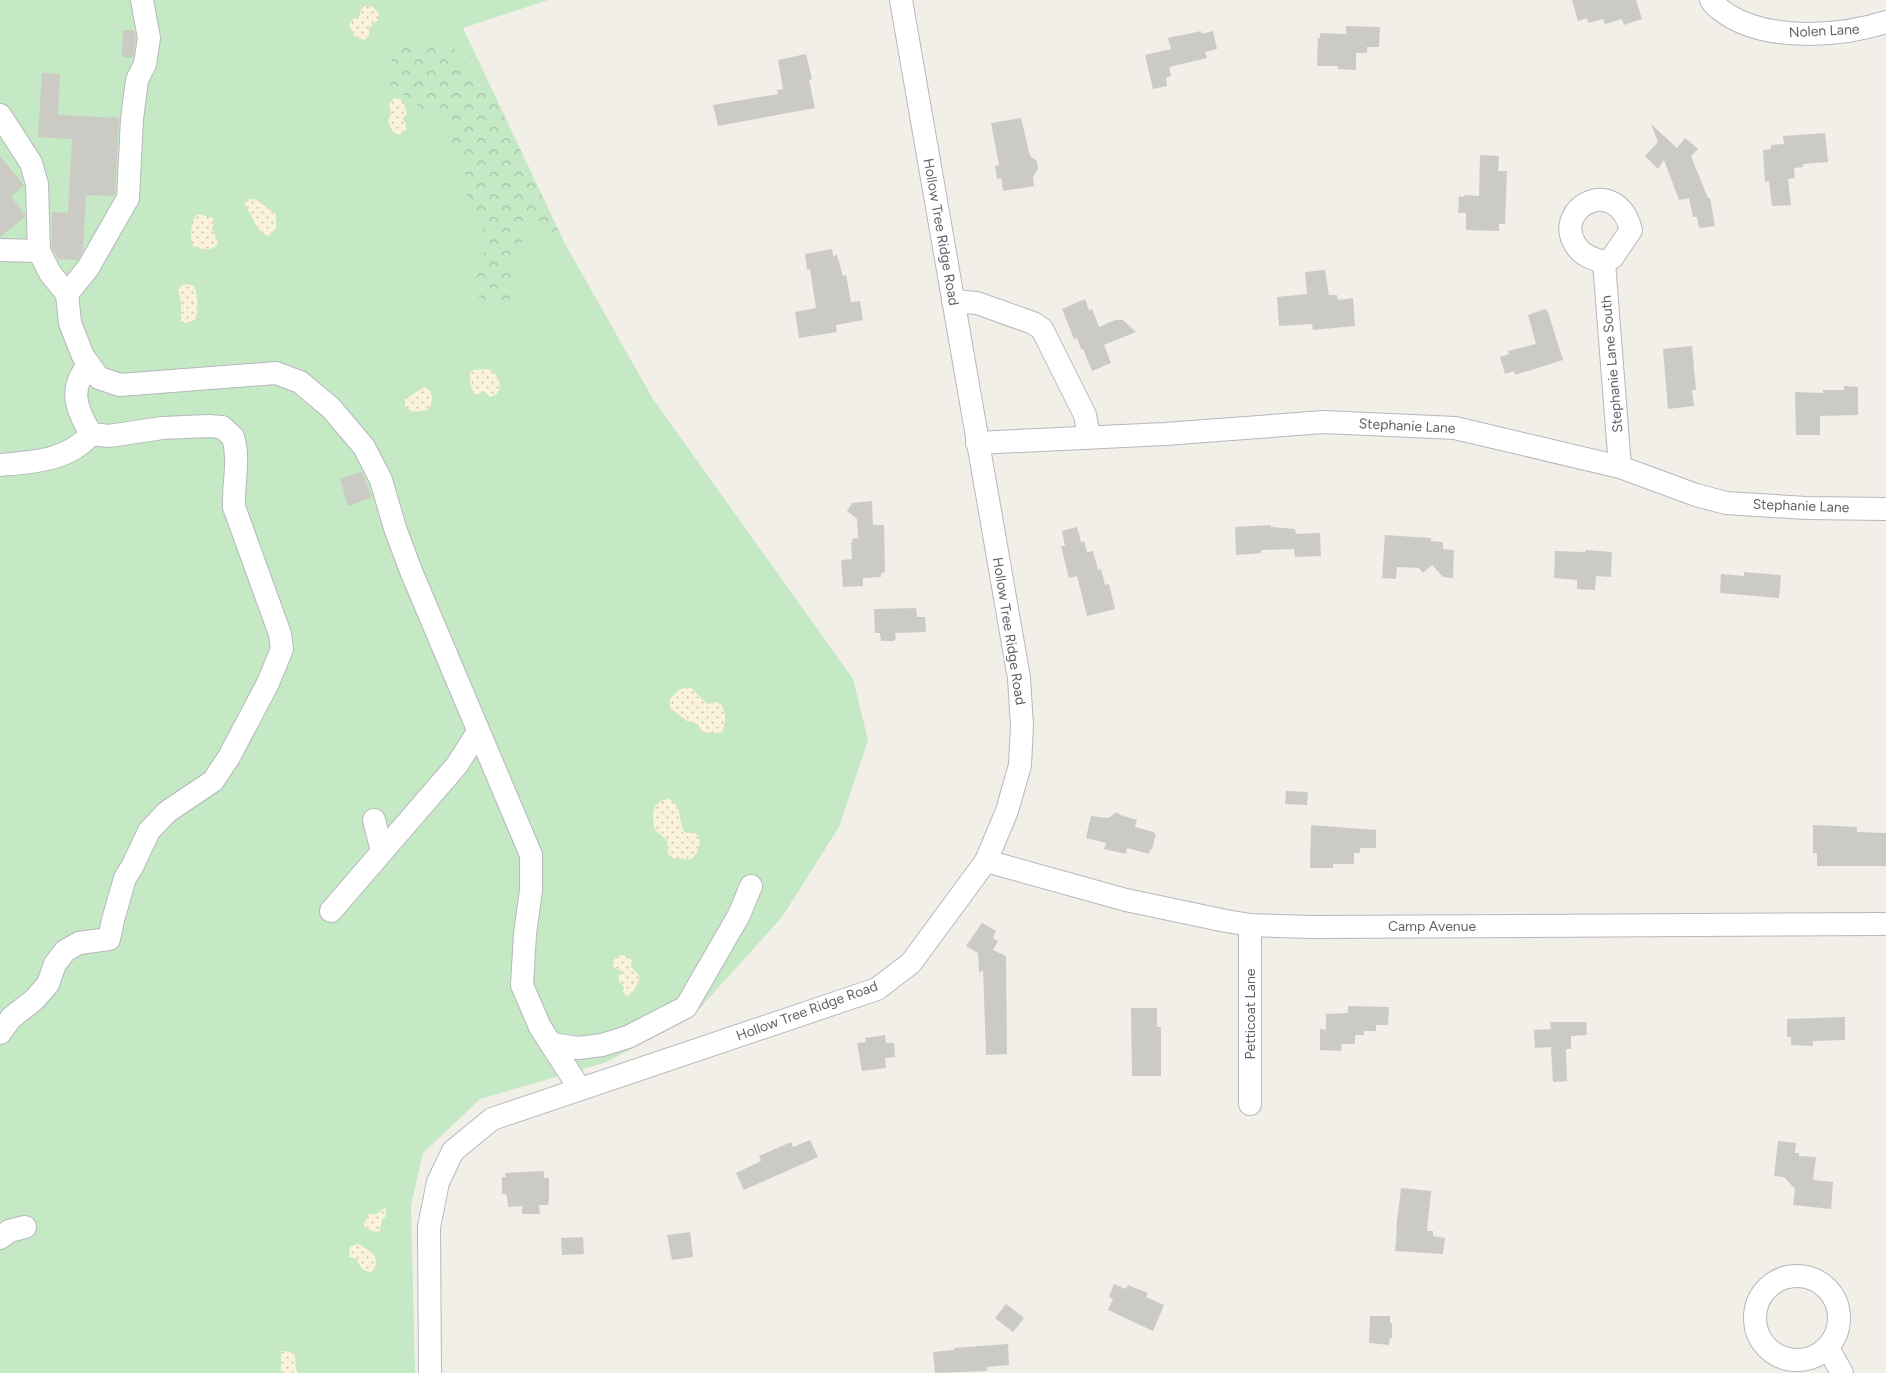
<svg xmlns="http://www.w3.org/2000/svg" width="1886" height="1373" font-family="Figtree,sans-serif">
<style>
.green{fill:#c5e8c5}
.forest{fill:url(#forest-crowns)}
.sand{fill:url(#sand-dots)}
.building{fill:#cccac5}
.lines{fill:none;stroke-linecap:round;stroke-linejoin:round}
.minor-casing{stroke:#b5b8bc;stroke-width:24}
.minor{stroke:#fff;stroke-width:22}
.labels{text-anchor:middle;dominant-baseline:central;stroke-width:4;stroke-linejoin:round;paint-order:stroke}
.street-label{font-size:14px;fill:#5f6368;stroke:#fff}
</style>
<defs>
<pattern id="forest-crowns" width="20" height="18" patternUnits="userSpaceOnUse" patternTransform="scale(1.25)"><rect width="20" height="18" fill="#c5e8c5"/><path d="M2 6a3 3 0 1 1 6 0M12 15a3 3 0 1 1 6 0" fill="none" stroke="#a3c0a4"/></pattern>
<pattern id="sand-dots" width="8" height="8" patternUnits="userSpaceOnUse" patternTransform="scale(1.25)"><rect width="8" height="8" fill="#fbf3d9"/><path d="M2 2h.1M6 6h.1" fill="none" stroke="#cec8b4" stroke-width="1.8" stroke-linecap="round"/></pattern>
</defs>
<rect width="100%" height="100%" fill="#f1efe8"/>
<!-- green -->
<polygon class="green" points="0,0 548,0 463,28 564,242 653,399 853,679 868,740 839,827 782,917 691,1018 604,1063 480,1099 423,1153 411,1205 415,1373 0,1373"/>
<!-- forest -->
<path class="forest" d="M398 43 454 49 500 107 564 242 532 224C515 246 513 277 509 304L482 307 472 273 490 243 467 199V179L453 145 444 114H428L390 84 392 48Z"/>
<!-- sand -->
<g class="sand">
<polygon points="365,6 373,7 379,14 378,20 369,28 369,35 365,40 354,36 349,24 353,19 359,16 362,8"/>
<polygon points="394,98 400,99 405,106 407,114 403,118 406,125 407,129 399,135 393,132 388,122 391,113 389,104"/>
<path d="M250 199H255L276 214V228L269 236C254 232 256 218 246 208L245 204Z"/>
<path d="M198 214 213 218 214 224 212 228 218 243C212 252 203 250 193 246 190 237 190 220 198 214Z"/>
<path d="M188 284 194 286C198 296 199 310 195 320L185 323 181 322V303L178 290 182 285Z"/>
<path d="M489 369C500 375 506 393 490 397L484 391 477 394H474L470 383V372L473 370Z"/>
<path d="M425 387 430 390C433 400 433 401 428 410L412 412 405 406V400C406 398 423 388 425 387Z"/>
<path d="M684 688H691L707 704 716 702 721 704C727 715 726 721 722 732L718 733 702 732 698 724 687 721 670 708V699L679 690Z"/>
<path d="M669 799C685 808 676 822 686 833H695C704 841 699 854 690 860L680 858H673L668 854 667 840 655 830C651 816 651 801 669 799Z"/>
<polygon points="623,955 632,960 631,967 636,972 640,978 633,992 627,996 623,992 624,987 619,981 618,977 622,973 621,970 615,969 612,963 616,957"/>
<polygon points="386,1207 386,1216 382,1220 379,1233 365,1228 364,1224 368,1214 376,1214"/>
<path d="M357 1244C364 1245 366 1251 373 1252 376 1258 378 1267 371 1272 363 1271 359 1267 357 1259L349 1257 350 1247Z"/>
<path d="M281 1351 293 1352C297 1359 294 1366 298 1373H281Z"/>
</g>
<!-- building -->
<g class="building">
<polygon points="1572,0 1636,0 1642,19 1624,25 1622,19 1605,24 1603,19 1588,23 1587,18 1578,21"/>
<polygon points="1346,26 1380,27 1379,47 1367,47 1367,53 1356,53 1356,70 1338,69 1338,66 1317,66 1318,38 1320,38 1320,33 1346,34"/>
<polygon points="123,30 134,30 136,38 133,58 122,57"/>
<polygon points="1201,31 1202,34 1213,31 1217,49 1205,52 1207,58 1169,67 1171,76 1166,78 1167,86 1153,89 1145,55 1171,49 1168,38"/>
<polygon points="806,54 812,79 809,80 815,108 718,126 713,105 778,94 777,90 783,89 778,60"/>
<polygon points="42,73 60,74 58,115 119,118 115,194 114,196 86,195 83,251 78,260 58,259 52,248 52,212 68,213 72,139 38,137"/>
<polygon points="1021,118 1030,156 1037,161 1038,169 1033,177 1034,186 1003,191 1001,178 997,179 995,166 999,165 991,123"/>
<polygon points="1651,124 1677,148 1685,138 1698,149 1691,156 1708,198 1710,198 1715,226 1699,228 1697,217 1693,217 1689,198 1679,200 1664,160 1658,169 1645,156 1658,142"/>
<polygon points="1825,133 1828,162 1803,164 1803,167 1794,168 1795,178 1788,179 1791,205 1772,206 1769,181 1765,182 1763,150 1771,149 1771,145 1784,144 1783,136"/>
<polygon points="1480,155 1499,156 1498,171 1507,171 1505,224 1499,224 1499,231 1466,230 1466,213 1458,213 1459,196 1464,197 1464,195 1479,196"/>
<polygon points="0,156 24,185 11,197 25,214 25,217 0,237"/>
<polygon points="832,249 833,256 837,255 843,276 846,275 851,302 860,301 863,320 836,325 837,332 799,338 795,312 816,308 810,269 807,270 805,254"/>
<polygon points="1325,270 1329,295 1337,295 1338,300 1353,298 1355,326 1313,330 1312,324 1279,326 1277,297 1307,294 1305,272"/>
<polygon points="1085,299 1089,310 1092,309 1099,327 1115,320 1123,320 1136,332 1104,345 1111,363 1092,371 1083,349 1081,349 1077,338 1074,339 1062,309"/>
<polygon points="1545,309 1548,312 1563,360 1515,375 1514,371 1505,374 1500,357 1509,354 1508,351 1536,344 1528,315"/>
<polygon points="1692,346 1696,390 1692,390 1694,406 1668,409 1663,349"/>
<polygon points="1844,386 1858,387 1858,415 1820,416 1820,435 1796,435 1795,392 1823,393 1823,390 1844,390"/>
<polygon points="362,472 372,497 348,506 340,479"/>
<polygon points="872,501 873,525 884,525 885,572 881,573 881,577 863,578 863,586 843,587 841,560 852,559 851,542 853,542 852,539 858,538 857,519 847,511 852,503"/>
<polygon points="1271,525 1271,527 1295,529 1296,534 1320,533 1321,556 1295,557 1294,549 1261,550 1261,553 1236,555 1235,527"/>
<polygon points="1077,527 1081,542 1084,541 1087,552 1093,551 1098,570 1101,569 1105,585 1109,584 1115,609 1087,616 1077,576 1069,578 1061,546 1065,546 1062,531"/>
<polygon points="1385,535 1431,538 1431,541 1443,542 1443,549 1454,550 1453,578 1443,577 1432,565 1423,573 1419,568 1397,567 1396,579 1382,578"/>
<polygon points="1585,550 1612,552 1611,577 1596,576 1595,590 1577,589 1577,580 1554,578 1555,551 1585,552"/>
<polygon points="1744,572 1781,575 1779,598 1720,593 1721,574 1744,576"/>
<polygon points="916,608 917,617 925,617 926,632 895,633 896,639 894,641 881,641 880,633 875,633 874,609"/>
<polygon points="1286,791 1308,792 1307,805 1285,804"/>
<polygon points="1117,812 1120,815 1137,820 1135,827 1154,832 1154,834 1156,834 1152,850 1150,849 1149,854 1127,848 1126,854 1104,849 1106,843 1086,838 1091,816 1108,818"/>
<polygon points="1311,825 1376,830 1376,848 1360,848 1360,853 1354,853 1354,864 1333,864 1333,868 1310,868"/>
<polygon points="1813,825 1857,827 1857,832 1886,833 1886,866 1817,866 1817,853 1813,853"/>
<polygon points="982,923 996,931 993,938 998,941 993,950 1006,956 1007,1054 986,1055 983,970 979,973 978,953 966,946"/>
<polygon points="1348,1006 1389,1007 1388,1025 1376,1025 1376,1031 1364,1031 1364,1035 1355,1035 1355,1044 1342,1044 1341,1051 1320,1050 1320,1029 1326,1030 1326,1014 1348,1013"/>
<polygon points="1131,1008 1157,1008 1157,1027 1161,1027 1161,1076 1132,1076"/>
<polygon points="1845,1017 1845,1040 1813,1041 1813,1046 1791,1045 1791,1037 1787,1037 1787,1019"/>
<polygon points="1550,1022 1586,1022 1587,1035 1571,1036 1571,1049 1566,1049 1567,1081 1553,1082 1551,1047 1535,1048 1534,1030 1551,1029"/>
<polygon points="885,1035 886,1043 894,1043 895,1057 885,1058 886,1068 862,1071 857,1043 866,1042 865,1038"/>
<polygon points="810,1140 818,1157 744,1190 736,1173 761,1161 759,1156 791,1142 793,1147"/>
<polygon points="1778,1141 1796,1143 1795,1153 1799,1153 1799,1156 1816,1157 1813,1180 1833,1182 1831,1209 1793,1205 1795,1189 1784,1177 1774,1176"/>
<polygon points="544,1171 544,1178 549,1178 549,1199 548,1205 539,1205 540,1214 522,1214 522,1206 508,1207 507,1197 506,1194 502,1194 502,1177 506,1177 505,1173"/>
<polygon points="1401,1188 1431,1191 1427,1231 1433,1231 1433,1236 1445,1238 1443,1254 1395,1251 1397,1229 1396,1229"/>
<polygon points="690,1232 693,1257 672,1260 667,1235"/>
<polygon points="583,1237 584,1254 562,1255 561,1238"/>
<polygon points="1114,1284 1126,1289 1128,1285 1148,1293 1146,1297 1164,1305 1153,1331 1108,1310 1113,1299 1109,1297"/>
<polygon points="1006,1304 1024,1318 1013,1332 995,1318"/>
<polygon points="1370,1316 1390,1316 1390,1323 1392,1323 1392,1338 1390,1338 1389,1345 1369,1343"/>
<polygon points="1008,1344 1009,1365 987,1367 987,1371 935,1373 933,1352 954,1350 954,1348"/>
</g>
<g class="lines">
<defs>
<g id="minor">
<path d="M1711 0C1715 7 1721 10 1728 15 1769 41 1841 37 1886 22"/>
<polyline points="0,115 31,163 37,184 39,251 50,273 67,294 70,323 83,356 99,378 120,385 276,373 300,382 331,408 364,447 381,480 395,528 411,571 531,855 531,890 525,934 522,985 540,1027 580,1089"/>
<polyline points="0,250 39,251"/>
<path d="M1604 262 1612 258 1631 230C1616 173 1553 208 1575 244 1581 255 1592 259 1604 262L1620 467"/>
<polyline points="67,294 88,268 128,198 132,119 137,80 145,64 149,38 142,0"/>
<polyline points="953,301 977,303 1033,323 1042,329 1085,415 1089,437"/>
<polyline points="977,443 1165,434 1324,422 1455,428 1620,467 1696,495 1726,503 1806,508 1886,509"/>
<path d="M0 465C33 462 68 461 91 434"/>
<polyline points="374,820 382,851"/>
<polyline points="986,861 1126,900 1226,921 1250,925 1312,927 1886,924"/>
<polyline points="331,911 457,765 478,732"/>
<polyline points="1250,925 1250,1104"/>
<path d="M0 1033 11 1018 34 1000 48 984 55 964 65 951 79 943 109 939 113 920 125 878 132 867 149 831 167 812 213 781 229 757 268 683 282 649 280 634 234 507C233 483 240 460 233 437L222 427 208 426 162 428 109 436 91 434C76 409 68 388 89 365"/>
<polyline points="551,1044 578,1048 602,1045 628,1037 686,1007 739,915 751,886"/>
<polyline points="0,1238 9,1231 25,1227"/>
<circle cx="1797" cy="1318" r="42"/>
<polyline points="1828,1348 1842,1373"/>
<polyline points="430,1373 429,1227 438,1182 453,1151 492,1119 877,989 911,963 986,861 1007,811 1020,765 1022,726 1019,678 901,0"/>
</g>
</defs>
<!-- minor casing -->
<use href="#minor" class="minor-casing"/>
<!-- minor -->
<use href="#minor" class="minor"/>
</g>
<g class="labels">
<!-- street labels -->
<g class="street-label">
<text transform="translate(1824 31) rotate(-3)">Nolen Lane</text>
<text transform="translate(941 232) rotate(80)">Hollow Tree Ridge Road</text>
<text transform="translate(1612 364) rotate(-95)">Stephanie Lane South</text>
<text transform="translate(1407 426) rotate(3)">Stephanie Lane</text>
<text transform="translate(1801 506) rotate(2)">Stephanie Lane</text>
<text transform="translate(1009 631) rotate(81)">Hollow Tree Ridge Road</text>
<text x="1432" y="926">Camp Avenue</text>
<text transform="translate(807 1011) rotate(-20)">Hollow Tree Ridge Road</text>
<text transform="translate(1250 1014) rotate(-90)">Petticoat Lane</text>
</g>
</g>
</svg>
